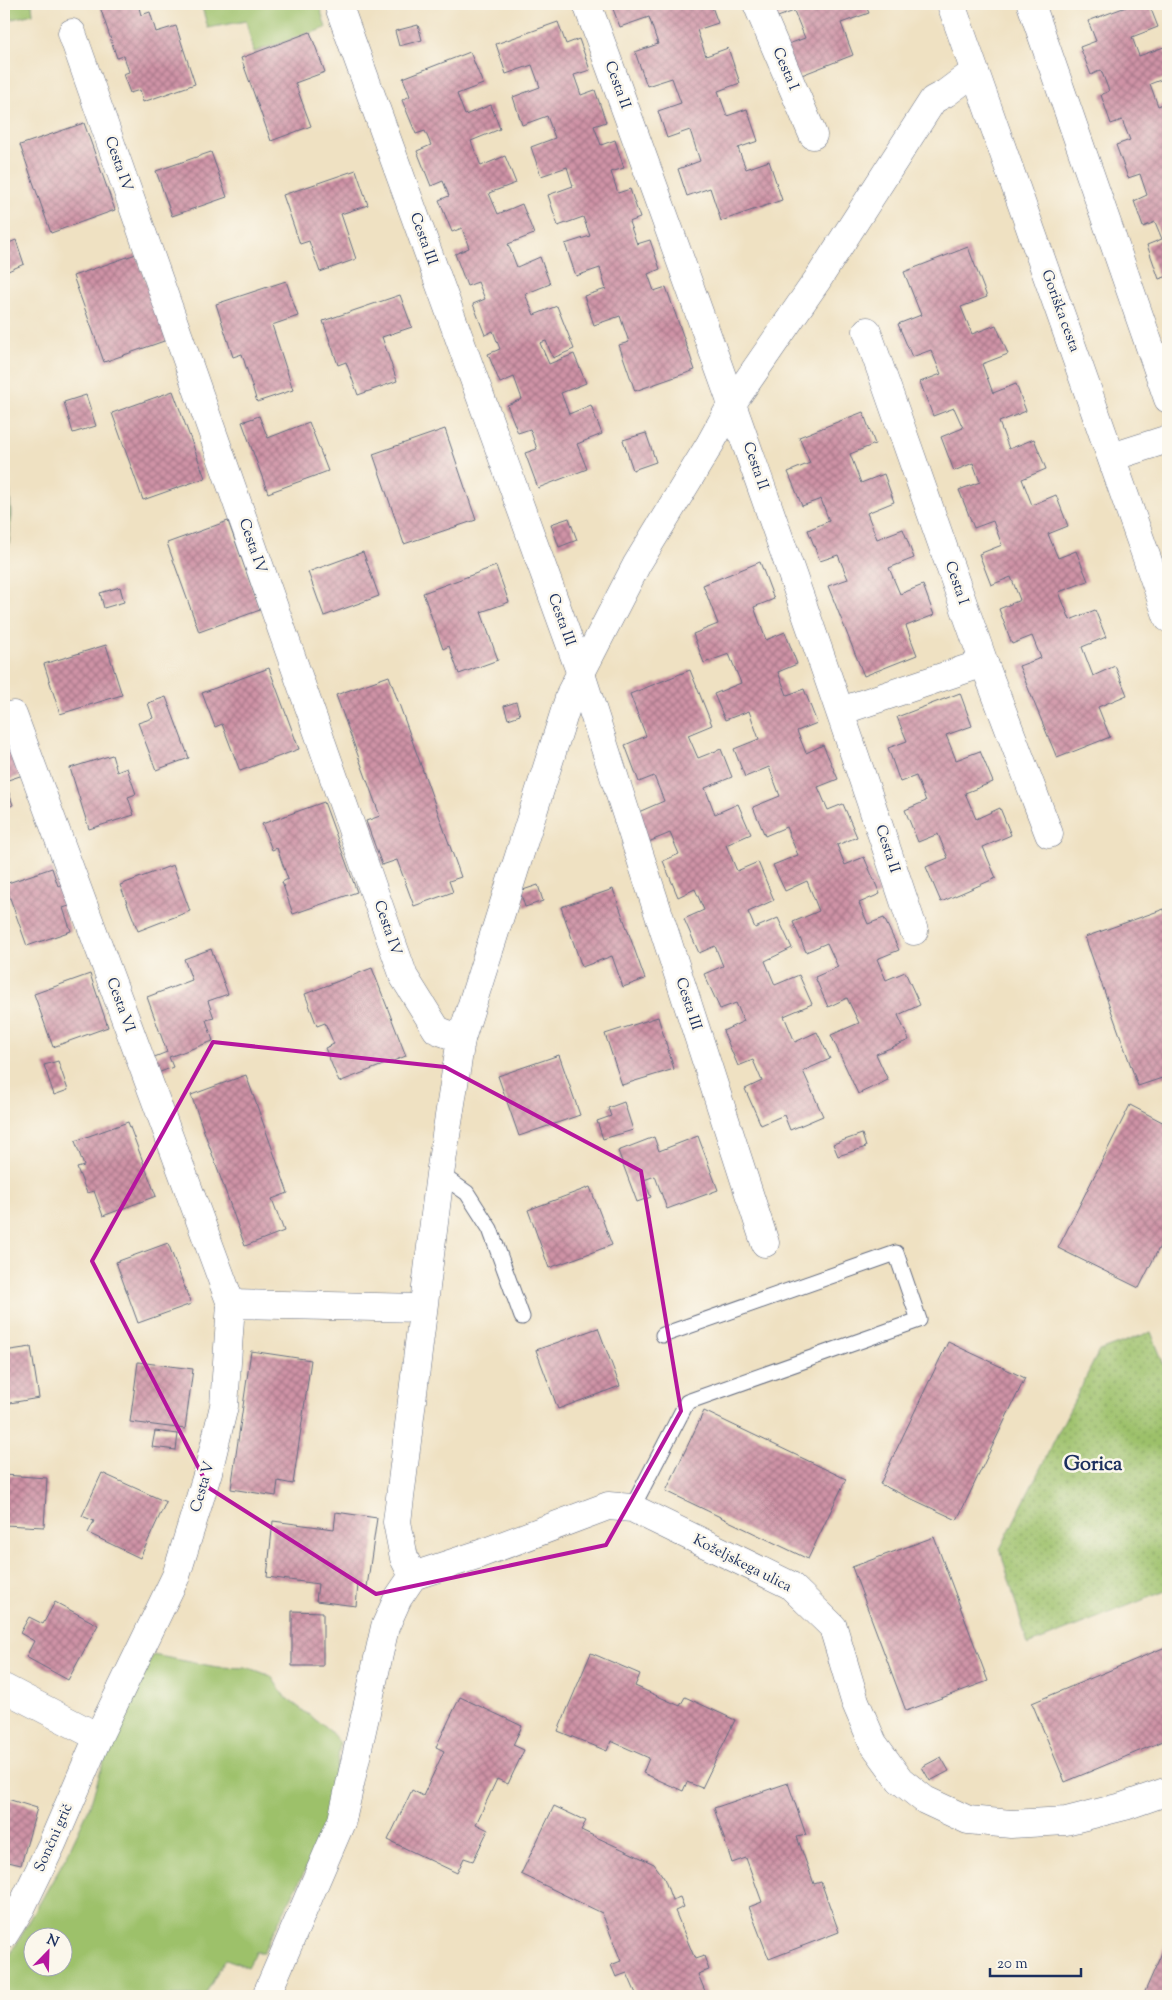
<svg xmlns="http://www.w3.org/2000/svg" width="1172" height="2000" font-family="'Sorts Mill Goudy',serif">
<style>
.grass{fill:#9dc16b;stroke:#5c7864;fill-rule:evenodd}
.forest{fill:url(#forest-firs);stroke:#4c6b5e}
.park{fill:url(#park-dots);stroke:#5c7864}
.building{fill:url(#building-cross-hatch)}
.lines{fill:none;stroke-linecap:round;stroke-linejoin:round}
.lane-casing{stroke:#656d81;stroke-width:17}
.street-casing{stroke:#656d81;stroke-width:29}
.secondary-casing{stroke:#656d81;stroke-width:29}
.lane{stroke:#fff;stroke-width:15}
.street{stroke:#fff;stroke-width:28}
.secondary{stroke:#fff;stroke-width:28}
.marked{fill:none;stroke:#b5179e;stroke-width:4;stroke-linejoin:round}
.labels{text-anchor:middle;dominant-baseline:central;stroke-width:5;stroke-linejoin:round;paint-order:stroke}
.street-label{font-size:15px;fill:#1b2f5e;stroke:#fbf7ec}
.district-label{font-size:20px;font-weight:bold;fill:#1b2f5e;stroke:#fbf7ec}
</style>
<defs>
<pattern id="forest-firs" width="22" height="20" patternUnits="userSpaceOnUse" patternTransform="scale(1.25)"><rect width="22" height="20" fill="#7ea75f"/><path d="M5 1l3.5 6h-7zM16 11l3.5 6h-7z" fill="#668852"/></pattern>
<pattern id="park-dots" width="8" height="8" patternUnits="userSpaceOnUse" patternTransform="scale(1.25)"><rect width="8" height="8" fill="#9dc16b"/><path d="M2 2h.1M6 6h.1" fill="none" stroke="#7f9d5b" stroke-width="1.8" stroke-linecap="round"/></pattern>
<pattern id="building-cross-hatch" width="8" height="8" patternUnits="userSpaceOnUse" patternTransform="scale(1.25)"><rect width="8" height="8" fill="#cf93a6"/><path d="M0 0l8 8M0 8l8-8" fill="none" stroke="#a7788a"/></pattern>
</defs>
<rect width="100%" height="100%" fill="#fbf7ec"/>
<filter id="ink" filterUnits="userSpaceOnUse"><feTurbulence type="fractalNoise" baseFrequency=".02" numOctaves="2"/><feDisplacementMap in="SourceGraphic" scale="10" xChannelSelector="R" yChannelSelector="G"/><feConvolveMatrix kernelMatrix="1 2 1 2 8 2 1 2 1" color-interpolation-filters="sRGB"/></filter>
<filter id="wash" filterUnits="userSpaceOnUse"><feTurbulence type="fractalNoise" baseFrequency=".0096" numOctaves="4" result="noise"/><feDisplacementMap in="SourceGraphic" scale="20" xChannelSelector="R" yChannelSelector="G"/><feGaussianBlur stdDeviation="1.12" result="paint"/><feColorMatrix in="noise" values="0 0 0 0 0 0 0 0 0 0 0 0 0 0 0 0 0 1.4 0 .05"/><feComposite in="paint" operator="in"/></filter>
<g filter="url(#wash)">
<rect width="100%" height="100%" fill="#efe1c2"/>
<!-- grass -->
<g class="grass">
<polygon points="4,4 32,4 33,14 4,21"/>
<polygon points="201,4 319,4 326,28 254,52 246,21 208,28"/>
<path d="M153 1655 217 1667 250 1668 271 1676 285 1697 329 1730 340 1743C337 1768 334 1791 327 1815 313 1863 285 1907 263 1952H256L248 1967 226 1959 204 1996H4V1966L67 1855 89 1808 112 1735ZM32 1938H62V1968H32Z"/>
</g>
<!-- forest -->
<path class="forest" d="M4 448C12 493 14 529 4 573Z"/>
<!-- park -->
<polygon class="park" points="1151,1332 1168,1375 1168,1590 1028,1645 1000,1549 1099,1351"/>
<g id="blocks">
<!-- building -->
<g class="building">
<polygon points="110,4 138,4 141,15 150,12 156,32 176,26 195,84 143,102 140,90 130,93 123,74 129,72 124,56 117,58 100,7"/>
<polygon points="611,4 711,4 718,23 697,30 706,56 728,48 740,83 718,91 727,116 747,109 758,141 738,148 746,169 769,161 782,200 721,221 710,188 687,196 678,169 700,161 690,130 667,138 658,111 681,103 672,78 647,86 635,52 658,44 649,17 620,27"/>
<polygon points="770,4 865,4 869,13 841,23 853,55 794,78 783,46 805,38 794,11 775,18"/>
<polygon points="1134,4 1149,4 1158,27 1132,37 1139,56 1164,47 1168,59 1168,77 1150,84 1158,106 1168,102 1168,276 1159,279 1147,245 1162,239 1155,222 1143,227 1134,201 1147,195 1140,174 1128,178 1116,145 1130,140 1122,120 1111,124 1101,95 1109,91 1101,70 1091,75 1080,47 1096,41 1088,21"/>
<polygon points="558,22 566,44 579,39 590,70 574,75 581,95 595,90 606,122 594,126 601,145 615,140 624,168 611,172 618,193 630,189 640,218 629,222 637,244 650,240 660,269 648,274 654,291 666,287 695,370 635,391 619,345 629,342 620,316 594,325 584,296 606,289 600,268 576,276 565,244 590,236 583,217 558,226 548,195 573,186 567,167 541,176 531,147 555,138 547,116 522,125 513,97 540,87 532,65 506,74 496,44"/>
<polygon points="418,25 422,40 399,46 395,31"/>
<polygon points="310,32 325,72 295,83 311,126 271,141 241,58"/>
<polygon points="470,52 483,84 457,94 465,115 491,105 500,129 471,141 481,166 505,156 516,183 489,193 498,214 522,204 534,234 508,244 517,267 540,257 550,284 525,294 534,315 557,306 574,349 553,358 546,341 540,343 549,364 574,354 586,383 561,393 569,414 591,405 602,434 577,444 587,469 538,488 525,453 537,449 530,429 518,433 507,405 522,399 514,377 500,383 488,354 500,349 493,331 485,335 473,304 485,299 478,282 467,286 455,254 469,248 462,228 452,232 439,200 449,196 443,181 431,186 417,151 431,145 425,131 416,134 402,100 410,96 403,78"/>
<polygon points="84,123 115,210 51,233 20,145"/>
<polygon points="211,152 227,197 172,216 156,171"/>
<polygon points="356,170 368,205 341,214 356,259 320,272 309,241 300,244 283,195"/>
<polygon points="16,240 24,264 8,271 4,260 4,245"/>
<polygon points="968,247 987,297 961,307 972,334 996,325 1008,354 982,364 993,393 1016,384 1026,411 999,422 1009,449 1034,439 1046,469 1022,479 1032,505 1056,495 1068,526 1048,534 1058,558 1076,551 1088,581 1059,592 1070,620 1095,610 1106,637 1082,647 1093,676 1115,666 1127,695 1098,707 1110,737 1057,758 1019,666 1041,658 1032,636 1012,644 999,609 1020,600 1011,577 991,585 979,554 1002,545 993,521 974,528 959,490 980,482 973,463 954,471 941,437 963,428 954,408 933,416 920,382 941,374 931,350 912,357 898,324 921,315 904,272"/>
<polygon points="136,254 167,340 104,362 73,276"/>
<polygon points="286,281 298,316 272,325 293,390 257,402 242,354 233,357 216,304"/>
<polygon points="400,295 412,327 382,337 397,381 358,395 346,362 338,365 323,321"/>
<polygon points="173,391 205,478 143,500 112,413"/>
<polygon points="86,395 96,426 73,433 64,402"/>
<polygon points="863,412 875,444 850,454 861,483 884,474 894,502 867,513 877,539 903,529 914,558 889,568 900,594 923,585 934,615 906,626 917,655 864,676 828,586 848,579 838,555 820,561 808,530 829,521 821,499 802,506 788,472 810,463 799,437"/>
<polygon points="259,416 268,438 309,422 328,471 268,493 242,422"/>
<polygon points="445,429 476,520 404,544 373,454"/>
<polygon points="646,433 656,462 633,470 623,440"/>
<polygon points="569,518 577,540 559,547 551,524"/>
<polygon points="228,521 260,610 199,632 167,543"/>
<polygon points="363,552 379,596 324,616 308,572"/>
<polygon points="760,562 774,599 754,607 766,640 785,632 797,664 778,672 787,695 804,689 817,723 797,731 806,753 823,745 838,779 818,787 828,810 843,804 857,837 837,845 845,865 864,857 880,894 859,903 868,924 884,918 899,950 877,959 886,980 905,972 920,1005 898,1015 909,1040 876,1054 888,1080 858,1094 831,1035 859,1023 847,998 828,1007 815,977 838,967 827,943 806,952 793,922 819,911 807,881 785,891 773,865 798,855 786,827 765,836 753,807 780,796 769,767 745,777 734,749 759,739 749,711 725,720 714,694 741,683 729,654 704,663 693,634 718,624 703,585"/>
<polygon points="496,566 509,602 481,612 498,660 459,674 449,646 443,649 423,593"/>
<polygon points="120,587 124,602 104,608 100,593"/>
<polygon points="106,645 122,695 60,714 44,664"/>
<polygon points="269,668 299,749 240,771 222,724 215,727 202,693"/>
<polygon points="690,670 712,725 688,735 698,758 721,749 732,777 705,788 715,814 738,804 751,834 726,845 737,871 758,862 774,900 748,912 755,928 778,918 792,948 765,961 775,985 799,975 812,1004 784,1016 795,1042 817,1032 830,1059 803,1071 823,1116 790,1130 784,1115 761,1125 745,1089 762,1081 753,1060 738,1066 723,1031 744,1021 736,1003 720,1009 704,974 723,966 715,946 699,953 684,919 704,910 695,889 678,897 663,861 679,854 670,833 646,843 634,814 664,801 654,776 639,782 625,745 646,736 630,694"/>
<polygon points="389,676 461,877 449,881 453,892 414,906 397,860 382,865 366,821 380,816 336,695"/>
<polygon points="960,693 972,726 946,735 956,760 980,751 993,782 965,793 976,819 1000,808 1011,835 983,847 996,878 941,902 926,867 948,858 938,834 918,842 905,810 926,801 916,776 900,782 888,748 907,741 897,717"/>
<polygon points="166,697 189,758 156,770 138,723 153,718 148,703"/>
<polygon points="516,702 520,715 508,719 504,706"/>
<polygon points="4,746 15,752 23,775 5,781 13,805 4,809"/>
<polygon points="112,755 117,772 127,768 136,794 128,797 134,815 89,829 70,768"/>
<polygon points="324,802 357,892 293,914 282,882 288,879 284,868 277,848 272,850 262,824"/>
<polygon points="173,865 190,911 138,931 120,885"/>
<polygon points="52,868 58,886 64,883 72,905 63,908 71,931 27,946 5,884"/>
<polygon points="538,885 543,901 525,907 520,891"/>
<polygon points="613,889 645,979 623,987 612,956 582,967 561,907"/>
<polygon points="1164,909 1168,921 1168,1076 1138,1086 1085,937"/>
<polygon points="211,949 228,994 208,1001 214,1018 206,1020 213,1041 169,1057 173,1067 158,1073 152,1058 167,1052 147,997 192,980 184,959"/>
<polygon points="372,968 406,1056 339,1082 325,1048 334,1044 325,1023 317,1026 305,994"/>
<polygon points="90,974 108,1027 53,1047 34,994"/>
<polygon points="658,1017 674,1069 622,1085 605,1034"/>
<polygon points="559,1055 580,1115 519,1136 498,1076"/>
<polygon points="58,1061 68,1090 54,1095 44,1065"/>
<polygon points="246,1075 288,1193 272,1199 284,1231 245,1246 191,1095"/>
<polygon points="624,1102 633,1130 603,1139 597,1121 611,1116 608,1108"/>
<polygon points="1130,1105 1168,1125 1168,1230 1139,1288 1058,1248"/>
<polygon points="128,1122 156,1196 103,1216 94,1191 87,1193 77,1168 84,1166 75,1141"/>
<polygon points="862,1134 866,1147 838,1156 833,1144"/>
<polygon points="698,1136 718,1190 667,1209 655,1176 644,1180 651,1197 637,1202 618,1151 654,1137 659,1151"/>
<polygon points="590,1187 612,1245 549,1268 528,1210"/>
<polygon points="168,1243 191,1304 138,1323 116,1262"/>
<polygon points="598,1328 620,1386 558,1409 536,1350"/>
<polygon points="948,1342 1025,1378 957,1520 880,1484"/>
<polygon points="31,1347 39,1398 4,1404 4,1351"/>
<polygon points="251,1351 311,1360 293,1484 278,1481 276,1496 231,1489"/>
<polygon points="138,1362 193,1369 185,1429 130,1422"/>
<polygon points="704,1411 846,1479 808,1559 666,1491"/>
<polygon points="155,1431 178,1434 176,1450 152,1447"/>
<polygon points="102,1473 166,1502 140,1558 88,1533 94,1521 82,1516"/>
<polygon points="4,1475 47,1478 44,1527 4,1525"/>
<polygon points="336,1512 377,1518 367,1587 358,1585 356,1606 316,1601 318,1584 267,1577 273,1521 334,1529"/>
<polygon points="934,1537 988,1681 906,1711 852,1567"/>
<polygon points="55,1602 98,1625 68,1680 26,1657 34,1641 20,1633 29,1617 43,1624"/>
<polygon points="292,1611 323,1612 323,1666 292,1666"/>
<polygon points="1168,1646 1168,1739 1065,1782 1032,1703"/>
<polygon points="591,1653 640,1674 635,1686 680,1706 685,1697 735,1720 702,1788 687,1782 683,1791 643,1773 649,1758 611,1741 607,1751 558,1731"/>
<polygon points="460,1697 522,1726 513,1745 524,1750 508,1784 497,1779 476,1824 488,1830 473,1861 464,1858 457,1873 388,1840 412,1790 423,1796 444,1751 436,1747"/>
<polygon points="941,1757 949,1771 930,1781 922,1767"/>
<polygon points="788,1783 806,1835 797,1837 814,1884 821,1882 839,1932 769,1959 749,1907 762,1902 746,1858 732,1863 714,1808"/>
<polygon points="4,1798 37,1808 21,1865 4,1861"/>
<polygon points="554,1806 586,1821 581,1830 654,1864 664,1878 672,1900 680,1897 684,1907 675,1911 695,1959 704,1956 709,1970 698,1974 707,1996 637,1996 627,1973 616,1977 611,1965 621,1961 602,1913 521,1874"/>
<polygon points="1168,1939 1168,1996 1143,1996"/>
</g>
</g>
</g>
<g filter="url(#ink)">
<use href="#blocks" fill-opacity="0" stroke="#656d81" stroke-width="1"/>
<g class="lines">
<defs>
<g id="lane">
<polyline points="440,1174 467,1193 490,1229 522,1317"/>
<polyline points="632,1508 687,1402 919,1320 896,1253 663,1335"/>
</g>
<g id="street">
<polyline points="338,4 581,674 765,1243"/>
<path d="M587 4C700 312 811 620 914 931"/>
<polyline points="757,4 813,135"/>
<polyline points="1031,4 1168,399"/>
<polyline points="72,33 404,977 437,1030 461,1039"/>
<polyline points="867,331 984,663 1049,834"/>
<polyline points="1112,457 1168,439"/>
<polyline points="841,711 984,663"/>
<polyline points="4,718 13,715 231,1304"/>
<polyline points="413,1576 404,1558 397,1522 440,1174 461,1039 571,692 637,564 710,444 733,402 818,279 933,100 946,93 974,72"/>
<polyline points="413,1576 477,1555 608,1506 632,1508 790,1585 833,1627 855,1701 873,1743 900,1780 925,1800 968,1820 1011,1824 1066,1821 1125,1806 1168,1791"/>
<polyline points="4,1688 98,1737"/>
<polyline points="4,1935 22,1906 52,1844 98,1737 176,1576 208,1472 224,1406 231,1304 422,1308"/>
<polyline points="266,1996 342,1820 385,1627 398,1598 413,1576"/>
</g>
<polyline id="secondary" points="951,4 1168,618"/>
</defs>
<!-- lane casing -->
<use href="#lane" class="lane-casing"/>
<!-- street casing -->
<use href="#street" class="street-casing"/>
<!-- secondary casing -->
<use href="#secondary" class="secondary-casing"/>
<!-- lane -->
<use href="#lane" class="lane"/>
<!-- street -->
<use href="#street" class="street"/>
<!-- secondary -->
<use href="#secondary" class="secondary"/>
</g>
</g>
<!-- marked area -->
<path class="marked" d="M213 1042 445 1067 641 1171 681 1411 606 1545 376 1594 209 1488 92 1261Z"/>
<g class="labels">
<!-- street labels -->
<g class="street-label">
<text transform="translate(785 69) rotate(67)">Cesta I</text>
<text transform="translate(617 85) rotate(70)">Cesta II</text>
<text transform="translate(118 164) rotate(71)">Cesta IV</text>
<text transform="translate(423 239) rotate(70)">Cesta III</text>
<text transform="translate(1060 311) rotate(70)">Goriška cesta</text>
<text transform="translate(755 466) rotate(71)">Cesta II</text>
<text transform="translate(252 546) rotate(71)">Cesta IV</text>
<text transform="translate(956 583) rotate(71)">Cesta I</text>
<text transform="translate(561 620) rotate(70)">Cesta III</text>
<text transform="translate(887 849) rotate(72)">Cesta II</text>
<text transform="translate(387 928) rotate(71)">Cesta IV</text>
<text transform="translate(688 1004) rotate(72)">Cesta III</text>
<text transform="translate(120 1005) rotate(70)">Cesta VI</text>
<text transform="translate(203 1487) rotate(-74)">Cesta V</text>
<text transform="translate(742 1564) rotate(27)">Koželjskega ulica</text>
<text transform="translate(54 1838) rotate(-66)">Sončni grič</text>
</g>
<!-- district labels -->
<g class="district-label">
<text x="1093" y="1465">Gorica</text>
</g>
</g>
<!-- margin -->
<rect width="1172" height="2000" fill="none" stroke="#fbf7ec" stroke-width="20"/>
<!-- north arrow -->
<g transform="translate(48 1952) rotate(23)"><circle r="24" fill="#fbf7ec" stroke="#a1a7b3"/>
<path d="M0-4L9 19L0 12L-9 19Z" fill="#b5179e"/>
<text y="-8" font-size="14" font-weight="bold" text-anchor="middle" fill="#1b2f5e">N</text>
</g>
<!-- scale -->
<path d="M990 1968v8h91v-8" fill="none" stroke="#1b2f5e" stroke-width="2.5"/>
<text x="997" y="1968" font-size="15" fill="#1b2f5e" stroke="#fbf7ec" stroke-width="4" paint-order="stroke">20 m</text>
</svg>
